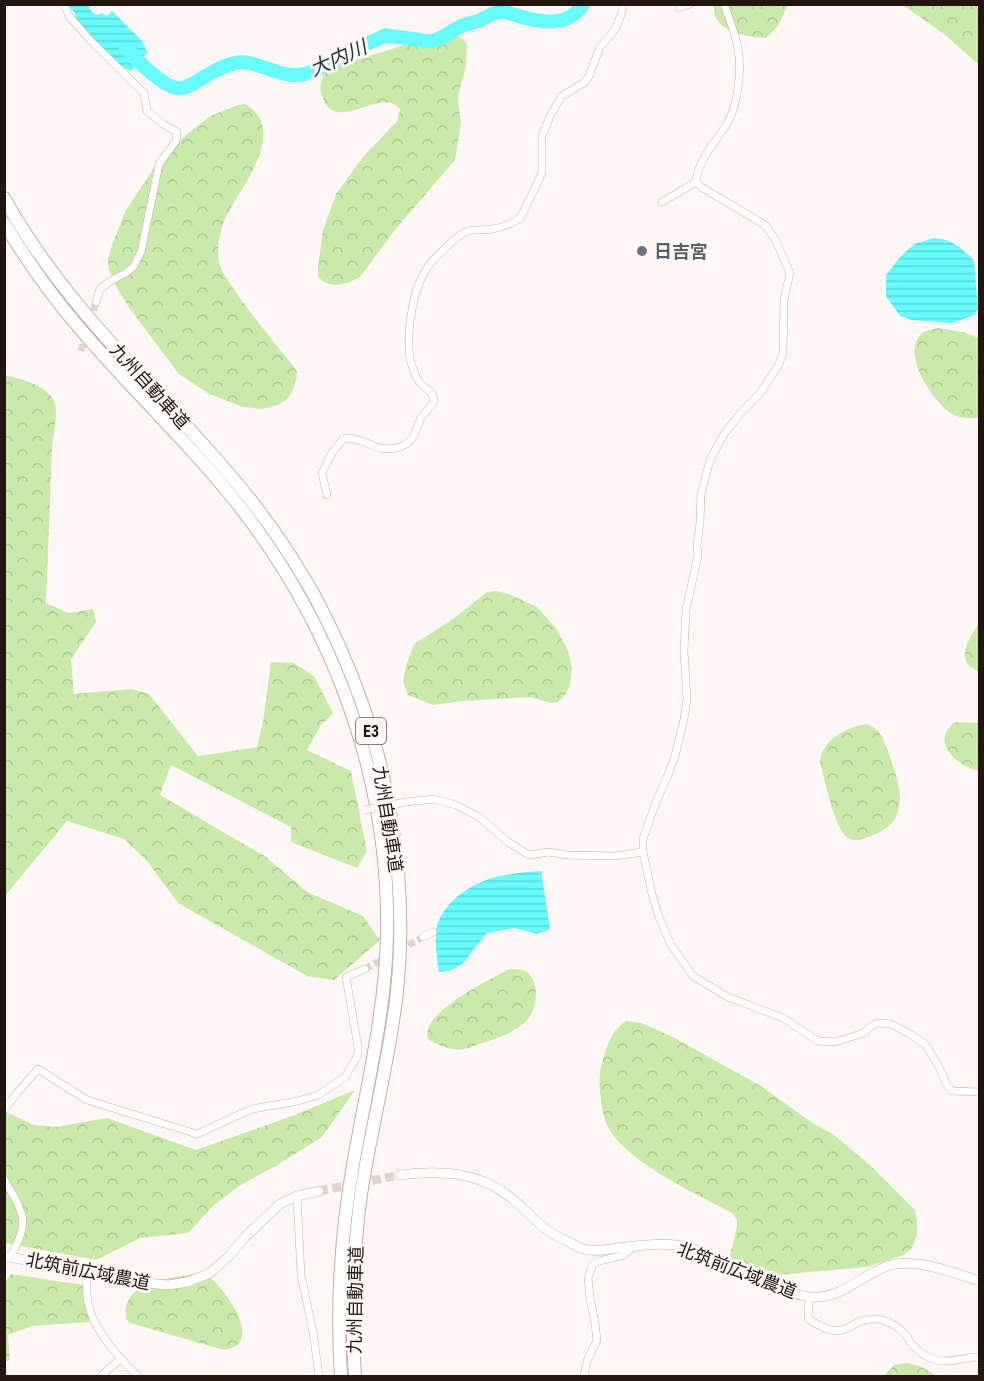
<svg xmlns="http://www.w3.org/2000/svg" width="984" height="1381" font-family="'Roboto Condensed','Noto Sans JP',sans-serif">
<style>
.forest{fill:url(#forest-crowns)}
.water{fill:url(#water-rules)}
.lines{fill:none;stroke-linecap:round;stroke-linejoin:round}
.river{stroke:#67fcfc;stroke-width:14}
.street-tunnel{stroke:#ded5d3;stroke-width:7;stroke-dasharray:7 3.5;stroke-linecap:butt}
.secondary-tunnel{stroke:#ded5d3;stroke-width:9;stroke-dasharray:9 4.5;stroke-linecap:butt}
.street-casing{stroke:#ceab9d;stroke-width:8}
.secondary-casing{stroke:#ceab9d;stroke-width:10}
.highway-casing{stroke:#ceab9d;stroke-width:14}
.street{stroke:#fff;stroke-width:7}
.secondary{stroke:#fff;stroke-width:9}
.highway{stroke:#fff;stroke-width:12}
.street-bridge-casing{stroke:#ceab9d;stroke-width:8;stroke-linecap:butt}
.street-bridge{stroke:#fff;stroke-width:7}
.worship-dot{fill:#6b7280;stroke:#fff7f5;stroke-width:2}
.labels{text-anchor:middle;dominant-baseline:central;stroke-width:6;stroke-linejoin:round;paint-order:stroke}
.shield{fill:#fff7f5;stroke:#645955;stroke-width:1.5}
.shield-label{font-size:16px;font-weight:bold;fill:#221510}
.worship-label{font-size:18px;font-weight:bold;fill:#5b616d;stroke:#fff7f5;text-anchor:start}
.street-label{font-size:18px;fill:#221510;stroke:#fff7f5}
.water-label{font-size:20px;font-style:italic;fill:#1c3535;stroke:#fff7f5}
</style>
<defs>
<pattern id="forest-crowns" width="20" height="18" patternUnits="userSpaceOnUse" patternTransform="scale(1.5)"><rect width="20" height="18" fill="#caeaab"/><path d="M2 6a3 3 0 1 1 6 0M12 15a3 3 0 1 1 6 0" fill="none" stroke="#adc892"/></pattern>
<pattern id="water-rules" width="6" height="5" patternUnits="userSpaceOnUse" patternTransform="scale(1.5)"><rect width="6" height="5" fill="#67fcfc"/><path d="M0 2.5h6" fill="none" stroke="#59d7d7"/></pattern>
</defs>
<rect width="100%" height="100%" fill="#fff7f5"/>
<!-- forest -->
<g class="forest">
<path d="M714 5H788L778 26 766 38C745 37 711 31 714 5Z"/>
<polygon points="903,5 979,5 979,65 944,34"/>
<path d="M447 31 463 39 467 44 466 66 459 92 458 102 461 123 455 160 394 231 360 277 348 283 335 285 325 283 318 277V267L323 230 336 194 363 157 397 121 400 110C382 83 333 140 321 93 319 83 323 75 329 68L398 47 443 32Z"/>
<path d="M245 104C290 130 240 188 226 217 220 229 216 250 219 263 222 273 229 282 235 291 253 317 274 342 294 367L297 372 296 380 293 390 287 399 278 405 262 409 243 407 209 394 179 374 130 309 117 288 109 270 108 260 112 245 126 210 164 153 210 116 238 105Z"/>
<path d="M938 328 963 332 979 338V418C970 418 961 419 952 414 934 403 897 350 924 332 927 330 934 329 938 328Z"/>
<path d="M4 375C19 378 47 385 54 401 59 412 53 436 52 448L46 603 69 613 93 609 96 622 71 659 74 694 132 689 149 694 198 756 257 747 263 722 271 662 294 663 314 676 333 713 321 725 307 750 351 771 367 851 357 868 291 842V827L171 765 160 795 266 857 307 892 363 916 380 940 334 980 307 976 178 903 147 861 124 839 67 821 5 896Z"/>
<polygon points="496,591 509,594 537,607 555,627 568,650 572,668 570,685 565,695 558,702 551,703 530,697 463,701 433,705 408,695 403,681 406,666 414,644 453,619 487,592"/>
<path d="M979 623V672C977 670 973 669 971 667 956 656 972 634 979 623Z"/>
<path d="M955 722 979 723V771C957 767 929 741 955 722Z"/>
<path d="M866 724C870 726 874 727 878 731 886 740 900 784 900 797 900 803 898 814 895 819 888 830 874 835 863 839 856 842 848 840 843 833 832 817 825 781 820 762 821 741 846 727 866 724Z"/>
<path d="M509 969C513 969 519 969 523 970 540 976 538 1005 530 1016 520 1032 494 1039 477 1045 473 1046 468 1049 463 1049 452 1051 437 1045 428 1039 420 1012 490 980 509 969Z"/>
<path d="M626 1021 641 1023 671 1036 761 1086 811 1122 834 1135 870 1165 915 1210 917 1221V1235L912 1248 904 1255 867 1267 752 1277 734 1275 729 1271 728 1263 737 1227V1220L732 1213C698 1195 625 1161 608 1127 603 1116 601 1103 600 1091 599 1081 599 1073 602 1064 606 1047 611 1031 626 1021Z"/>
<polygon points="355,1090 322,1137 279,1164 239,1186 213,1206 188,1233 140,1238 96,1260 5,1243 4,1111 34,1125 56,1127 107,1118 196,1150 292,1116"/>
<polygon points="11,1274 90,1286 89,1322 32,1326 8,1335 10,1360 5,1362 5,1282"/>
<path d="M201 1274C206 1276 211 1278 214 1281 229 1296 264 1344 224 1350L130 1323 127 1320C116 1281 176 1276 201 1274Z"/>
<path d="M907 1363C918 1365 927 1368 935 1376H884L894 1365Z"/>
</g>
<!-- water -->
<g class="water">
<polygon points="67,5 90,5 90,10 97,15 102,13 107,16 112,11 143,42 147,53 131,71 119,66 79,25 74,12"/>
<path d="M934 238C952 239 961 248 974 260L978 309 973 316 951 323 912 320 900 316 886 296V275L900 257 914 244Z"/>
<path d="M541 871 550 929 537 934 514 928 487 933 463 963 452 970 439 972C437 964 437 957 436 949 436 941 435 933 437 926 444 900 475 881 500 876 513 873 527 872 541 871Z"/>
</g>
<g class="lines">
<!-- river -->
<path class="river" d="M126 49C136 59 163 87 177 88 186 89 195 83 202 78 213 72 223 65 235 63 255 59 274 75 294 75 314 75 331 62 349 53 361 46 374 41 386 35 396 38 404 37 414 39 419 39 426 42 432 41 442 39 451 31 461 26 467 23 476 23 482 19 488 17 493 12 499 12 504 11 507 13 512 14 536 22 568 29 583 4"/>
<!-- street-tunnel -->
<g class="street-tunnel">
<polyline points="81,351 96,302"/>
<polyline points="399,950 423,937"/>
<polyline points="365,969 387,957"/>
</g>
<!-- secondary-tunnel -->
<polyline class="secondary-tunnel" points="319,1191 400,1175"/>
<defs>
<g id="street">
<polyline points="64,4 69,16 92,42 144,93 147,111 163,124 177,132 176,141 159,164 141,252 134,266 127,272 109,282 100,289 96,302"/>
<polyline points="679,8 690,4"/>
<polyline points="696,182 701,187 765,225 775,239 790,273 784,300 783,353 779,364 761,392 740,414 724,434 710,460 701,494 700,523 697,545 698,555 686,610 684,651 687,699 684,719 675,756 668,775 656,802 643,839 643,852 652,894 659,917 671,945 693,976 728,997 783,1018 818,1041 835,1042 864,1033 871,1026 878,1023 891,1024 910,1034 926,1045 939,1067 947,1085 952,1091 980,1092"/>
<path d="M696 182C698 160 715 143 726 125 738 108 742 69 738 49 736 34 729 19 724 4"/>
<polyline points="662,202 696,182"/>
<path d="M327 495 322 473 332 453 343 439C362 434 375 455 400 447 418 440 414 428 423 415 427 409 436 405 433 396 431 390 424 388 420 383 416 378 413 369 411 363 408 353 409 341 409 331 412 305 416 279 434 259 440 253 458 236 465 232 474 228 483 231 492 229 501 228 514 223 521 217L537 184 542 172V136L551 114 562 96 585 82 589 76 600 47 613 32 617 25 622 12 623 4"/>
<polyline points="406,802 434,799 456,805 479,817 508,842 529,855 549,852 567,855 614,856 643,852"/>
<polyline points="423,937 433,932"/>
<polyline points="4,1110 17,1093 38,1069 87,1100 197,1134 252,1109 298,1101 318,1095 345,1077 358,1055 358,1047 346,977 365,969"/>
<path d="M4 1179C23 1213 31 1220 11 1256"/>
<polyline points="297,1196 301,1275 313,1332 319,1376"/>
<path d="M87 1272C87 1280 86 1288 87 1296 90 1327 117 1356 138 1376"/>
<path d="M809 1297 808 1319C818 1325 830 1333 842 1330 848 1329 853 1324 859 1322 864 1320 871 1318 877 1319 887 1320 899 1327 905 1334 907 1336 908 1339 910 1342 917 1351 925 1357 936 1360 950 1364 963 1357 977 1357L980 1359"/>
<polyline points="101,1376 120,1359"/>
<polyline points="584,1376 587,1361 597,1340 595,1323 590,1298 588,1278 593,1264 599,1261 624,1255 634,1246"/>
</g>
<g id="secondary">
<path d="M400 1175C439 1170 477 1171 510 1197 523 1207 534 1220 547 1230 553 1235 561 1238 567 1241 573 1244 578 1248 584 1249 594 1252 605 1250 616 1248 640 1246 664 1241 688 1247 715 1257 742 1269 768 1281 781 1287 797 1296 811 1297 842 1300 863 1273 890 1265 917 1258 954 1273 980 1281"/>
<polyline points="4,1256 146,1283 168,1285 188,1282 210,1273 228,1257 245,1237 280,1204 297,1196 319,1191"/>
</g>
<g id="highway">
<path d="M4 198C61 301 148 380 223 467 253 501 281 539 304 578 318 600 329 624 340 648 389 757 410 881 396 1000 388 1065 371 1129 361 1194 353 1255 350 1315 355 1376"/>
<path d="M4 223C24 256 46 288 71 318 117 374 170 424 217 479 326 605 391 770 387 938 385 1013 367 1086 354 1159 341 1232 336 1303 341 1376"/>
</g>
</defs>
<!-- street casing -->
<use href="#street" class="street-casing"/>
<!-- secondary casing -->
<use href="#secondary" class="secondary-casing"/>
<!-- highway casing -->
<use href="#highway" class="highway-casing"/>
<!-- street -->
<use href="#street" class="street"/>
<!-- secondary -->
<use href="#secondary" class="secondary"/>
<!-- highway -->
<use href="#highway" class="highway"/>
<defs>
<polyline id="street-bridge" points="364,810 406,802"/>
</defs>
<!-- street-bridge casing -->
<use href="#street-bridge" class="street-bridge-casing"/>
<!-- street-bridge -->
<use href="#street-bridge" class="street-bridge"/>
</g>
<!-- markers -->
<circle class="worship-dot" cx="642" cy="251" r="6"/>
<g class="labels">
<!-- shield labels -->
<rect class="shield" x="356" y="718" width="30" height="26" rx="4.5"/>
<g class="shield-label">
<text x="371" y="731">E3</text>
</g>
<!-- worship labels -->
<g class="worship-label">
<text x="654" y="251">日吉宮</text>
</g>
<!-- street labels -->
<g class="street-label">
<text transform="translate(150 386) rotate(48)">九州自動車道</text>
<text transform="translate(388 819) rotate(81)">九州自動車道</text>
<text transform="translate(737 1270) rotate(21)">北筑前広域農道</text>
<text transform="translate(88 1271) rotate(11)">北筑前広域農道</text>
<text transform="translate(355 1300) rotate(-89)">九州自動車道</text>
</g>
<!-- water labels -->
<g class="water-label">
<text transform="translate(338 58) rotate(-24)">大内川</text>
</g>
</g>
<!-- border -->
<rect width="984" height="1381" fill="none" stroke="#221510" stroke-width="12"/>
</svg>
